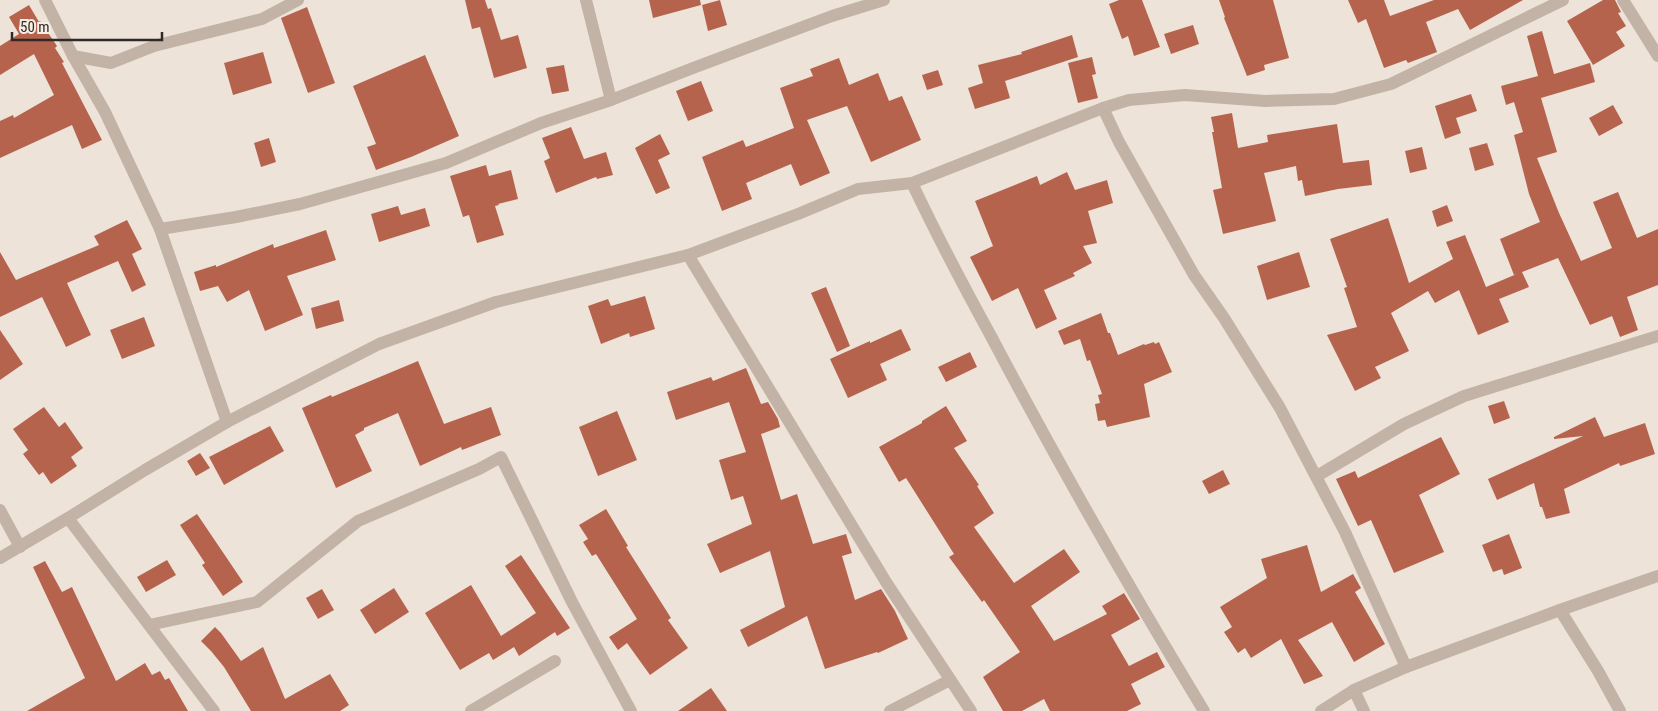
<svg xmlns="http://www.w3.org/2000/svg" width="1658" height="711" font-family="'Roboto Condensed',sans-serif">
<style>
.building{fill:#b6634e}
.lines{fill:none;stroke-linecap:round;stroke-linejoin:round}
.service{stroke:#c3b3a6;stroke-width:12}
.minor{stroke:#c3b3a6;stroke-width:12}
</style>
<rect width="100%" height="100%" fill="#ede3d9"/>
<!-- building -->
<g class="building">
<polygon points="465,0 485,0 488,9 491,8 501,40 518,35 527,68 494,78 480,27 472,29"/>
<polygon points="649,0 700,0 701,5 653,18"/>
<polygon points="720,0 727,25 708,31 702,5"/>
<polygon points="1119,0 1142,0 1160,47 1134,56 1128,36 1122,39 1109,4"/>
<polygon points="1219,0 1273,0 1289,58 1264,65 1265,70 1247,76 1224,18 1225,17"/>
<polygon points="1348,0 1384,0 1390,16 1434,0 1523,0 1470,30 1458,9 1426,22 1437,52 1408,63 1406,60 1384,68 1366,19 1358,23"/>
<polygon points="1603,0 1615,0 1621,12 1618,13 1626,26 1616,32 1625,46 1593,65 1567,21"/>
<polygon points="29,5 39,22 40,21 57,46 55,48 64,62 62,63 102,140 82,149 72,125 0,158 0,121 13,115 14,118 54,95 34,54 0,75 0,46 19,34 9,17"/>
<polygon points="307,7 335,83 308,93 281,18"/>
<polygon points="1193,25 1199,44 1171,54 1164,34"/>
<polygon points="1542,31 1554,74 1590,63 1595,82 1541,98 1557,152 1537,158 1559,213 1581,261 1612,248 1593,202 1618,192 1637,238 1658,229 1658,285 1627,297 1638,330 1620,337 1612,316 1590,325 1558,258 1522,272 1529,287 1499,299 1509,322 1478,335 1459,290 1435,303 1428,291 1391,313 1409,351 1375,367 1381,378 1355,391 1327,335 1357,327 1344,288 1347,287 1330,239 1388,218 1409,283 1453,259 1446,242 1465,235 1486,287 1519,273 1514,275 1500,239 1540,222 1529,194 1514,135 1523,132 1514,102 1506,105 1501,86 1538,76 1527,36"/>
<polygon points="1072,35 1078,57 1005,81 1010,98 975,109 968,88 983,83 978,65 1022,54 1021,52"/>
<polygon points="263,52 272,83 233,95 224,63"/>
<polygon points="425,55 459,136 411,157 376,170 367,147 376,144 353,86"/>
<polygon points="1092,57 1096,74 1092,75 1098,98 1078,103 1068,63"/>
<polygon points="839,58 849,85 878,73 889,101 902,96 921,140 871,162 847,106 807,120 830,173 800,186 791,164 746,183 752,199 722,211 702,157 743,140 746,147 794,128 780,88 813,76 810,69"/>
<polygon points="564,65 569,91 552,94 546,68"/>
<polygon points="938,70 943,85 927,90 922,75"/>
<polygon points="701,81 713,111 688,121 676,91"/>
<polygon points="1471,94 1477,111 1456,118 1461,133 1445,139 1435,106"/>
<polygon points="1613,105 1623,123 1599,136 1589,118"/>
<polygon points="1232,113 1238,148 1268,142 1267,135 1337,124 1343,163 1369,160 1372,185 1338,189 1305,196 1302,180 1298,181 1296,166 1264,173 1276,221 1223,234 1213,190 1222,188 1212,132 1214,132 1211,117"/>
<polygon points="571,127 584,159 606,152 613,175 597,179 596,177 556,193 544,161 550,158 542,138"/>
<polygon points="660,134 670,154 658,160 670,188 656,194 635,148"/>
<polygon points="269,138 276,162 261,167 254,143"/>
<polygon points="1487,143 1494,165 1475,171 1469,148"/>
<polygon points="1422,147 1427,169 1410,173 1405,151"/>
<polygon points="486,165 489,176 511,170 518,199 498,204 499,205 495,206 504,235 477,243 469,215 463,217 450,176"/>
<polygon points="1067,172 1075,190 1107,180 1113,203 1088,211 1097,243 1083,246 1092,263 1073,273 1075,276 1044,290 1057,319 1036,329 1018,288 992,301 970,257 993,246 975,201 1037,176 1040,185"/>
<polygon points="1447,205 1453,221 1437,227 1432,211"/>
<polygon points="398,206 401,215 425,208 430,226 379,242 371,214"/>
<polygon points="127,220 142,249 132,254 146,285 132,292 118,261 67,283 91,335 66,347 42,297 0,317 0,252 16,280 99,245 94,236"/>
<polygon points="326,230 336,260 287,276 303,315 265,331 249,290 227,302 218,286 200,291 194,272 216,265 216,267 273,244 274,248"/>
<polygon points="1299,252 1310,287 1267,300 1257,266"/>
<polygon points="826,287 850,346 837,352 811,293"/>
<polygon points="645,296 655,329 630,337 629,333 601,344 588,306 608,299 611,306"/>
<polygon points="339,300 344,321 316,329 311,308"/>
<polygon points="1101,313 1108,333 1110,333 1118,355 1144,344 1145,345 1154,342 1155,344 1159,342 1172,372 1144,384 1150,417 1107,427 1105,420 1098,421 1095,404 1100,403 1098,395 1102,394 1090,360 1087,361 1080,339 1064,345 1058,331"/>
<polygon points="144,317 155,346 122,359 110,330"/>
<polygon points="901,329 911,350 880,364 887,380 848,398 830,359 870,341 870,343"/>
<polygon points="0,330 23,364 0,380"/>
<polygon points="970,352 977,367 946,382 938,367"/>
<polygon points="418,361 444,424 491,407 501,435 462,450 461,447 420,466 398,413 364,428 364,430 355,435 372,471 336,488 302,408 331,395 332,397"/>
<polygon points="746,368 761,404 768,402 778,419 780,427 761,434 781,500 797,494 813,544 846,534 852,553 842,556 855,600 881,589 895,611 908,639 878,653 877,652 825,669 807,616 748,647 740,630 785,607 770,551 720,573 707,544 752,524 743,496 731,500 719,460 746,452 729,402 676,420 667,392 711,377 713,381"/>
<polygon points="1504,401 1510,418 1494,424 1488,406"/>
<polygon points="946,406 967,441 954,448 979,485 977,486 994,513 974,527 1014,583 1064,549 1080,572 1031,606 1054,641 1107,614 1102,606 1124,593 1140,619 1111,635 1129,666 1157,652 1165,667 1131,684 1141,704 1127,711 1050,711 1044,699 1022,711 1003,711 983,677 1020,652 984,600 982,602 949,557 954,554 906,478 899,482 879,447 922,423 922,421"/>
<polygon points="44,407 59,427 65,422 83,448 71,457 77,466 51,484 43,472 39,475 23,454 28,450 13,429"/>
<polygon points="617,411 637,460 598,476 579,427"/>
<polygon points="1595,417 1604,437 1645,423 1655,454 1620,466 1619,463 1564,489 1570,513 1546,519 1542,507 1540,507 1534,483 1497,500 1488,479 1583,436 1554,439 1554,437"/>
<polygon points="270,426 284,451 224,485 209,457"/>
<polygon points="1441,437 1460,474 1419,495 1444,552 1394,573 1371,520 1358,526 1336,479 1355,471 1358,478"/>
<polygon points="200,453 210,468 196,476 187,461"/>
<polygon points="1223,470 1230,484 1209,494 1202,481"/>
<polygon points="606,509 628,546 626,547 671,618 668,620 688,648 650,675 627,643 618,650 609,637 637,619 596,554 592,556 583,542 588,539 579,525"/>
<polygon points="197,514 243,582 223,596 202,565 205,563 180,525"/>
<polygon points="1509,534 1522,568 1504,575 1502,569 1493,572 1482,545"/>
<polygon points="1307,545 1321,592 1353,574 1361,588 1355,592 1385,644 1354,662 1332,622 1298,640 1323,676 1304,684 1281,639 1251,658 1245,648 1238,653 1224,632 1232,627 1220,607 1267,578 1261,559"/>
<polygon points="521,555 570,628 557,636 555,632 519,656 514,647 493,660 489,653 460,670 425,613 471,585 501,636 536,613 505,566"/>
<polygon points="167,560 176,575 146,592 137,577"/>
<polygon points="45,561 62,592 72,587 116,681 145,663 152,675 160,671 165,680 169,678 188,711 27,711 85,678 33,567"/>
<polygon points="394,588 409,612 375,634 360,610"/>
<polygon points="322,589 334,610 318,619 306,598"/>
<polygon points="215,627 221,633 241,661 263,647 285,699 330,674 349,705 340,711 251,711 224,667 211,651 201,641"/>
<polygon points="711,688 727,711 678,711"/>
</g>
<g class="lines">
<!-- service -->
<polyline class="service" points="73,56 111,63 154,46 262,19 298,0"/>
<!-- minor -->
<g class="minor">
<polyline points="45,0 73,56 105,112 160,229 236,217 300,204 446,163 541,123 611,100 693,68 832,16 884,0"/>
<polyline points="586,0 611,100"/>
<polyline points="1623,0 1658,56"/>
<polyline points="1103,108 1119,142 1194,275 1224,318 1280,408 1345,532 1406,667"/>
<path d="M912 183C937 236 964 287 992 338 1059 465 1130 589 1204 711"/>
<polyline points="160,229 227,422"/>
<polyline points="688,255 886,582 971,711"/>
<polyline points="1317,476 1404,424 1464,396 1658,336"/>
<polyline points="0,510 20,547"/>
<polyline points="68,518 214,711"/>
<polyline points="0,558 68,518 145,470 227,422 379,344 496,302 688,255 798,214 858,189 912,183 1103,108 1129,100 1185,95 1265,101 1334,99 1391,84 1563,0"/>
<polyline points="1560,610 1598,671 1620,711"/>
<polyline points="149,625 257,602 358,521 479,469 501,457 572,602 631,711"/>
<polyline points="1354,690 1364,711"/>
<polyline points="471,711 555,661"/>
<polyline points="890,711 950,680"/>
<polyline points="1321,711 1354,690 1406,667 1560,610 1658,576"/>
</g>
</g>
<!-- scale -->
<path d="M12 32v8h150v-8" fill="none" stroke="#312926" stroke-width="2.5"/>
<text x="20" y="32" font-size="15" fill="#312926" stroke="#f6ede4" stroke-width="4" paint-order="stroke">50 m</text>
</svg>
